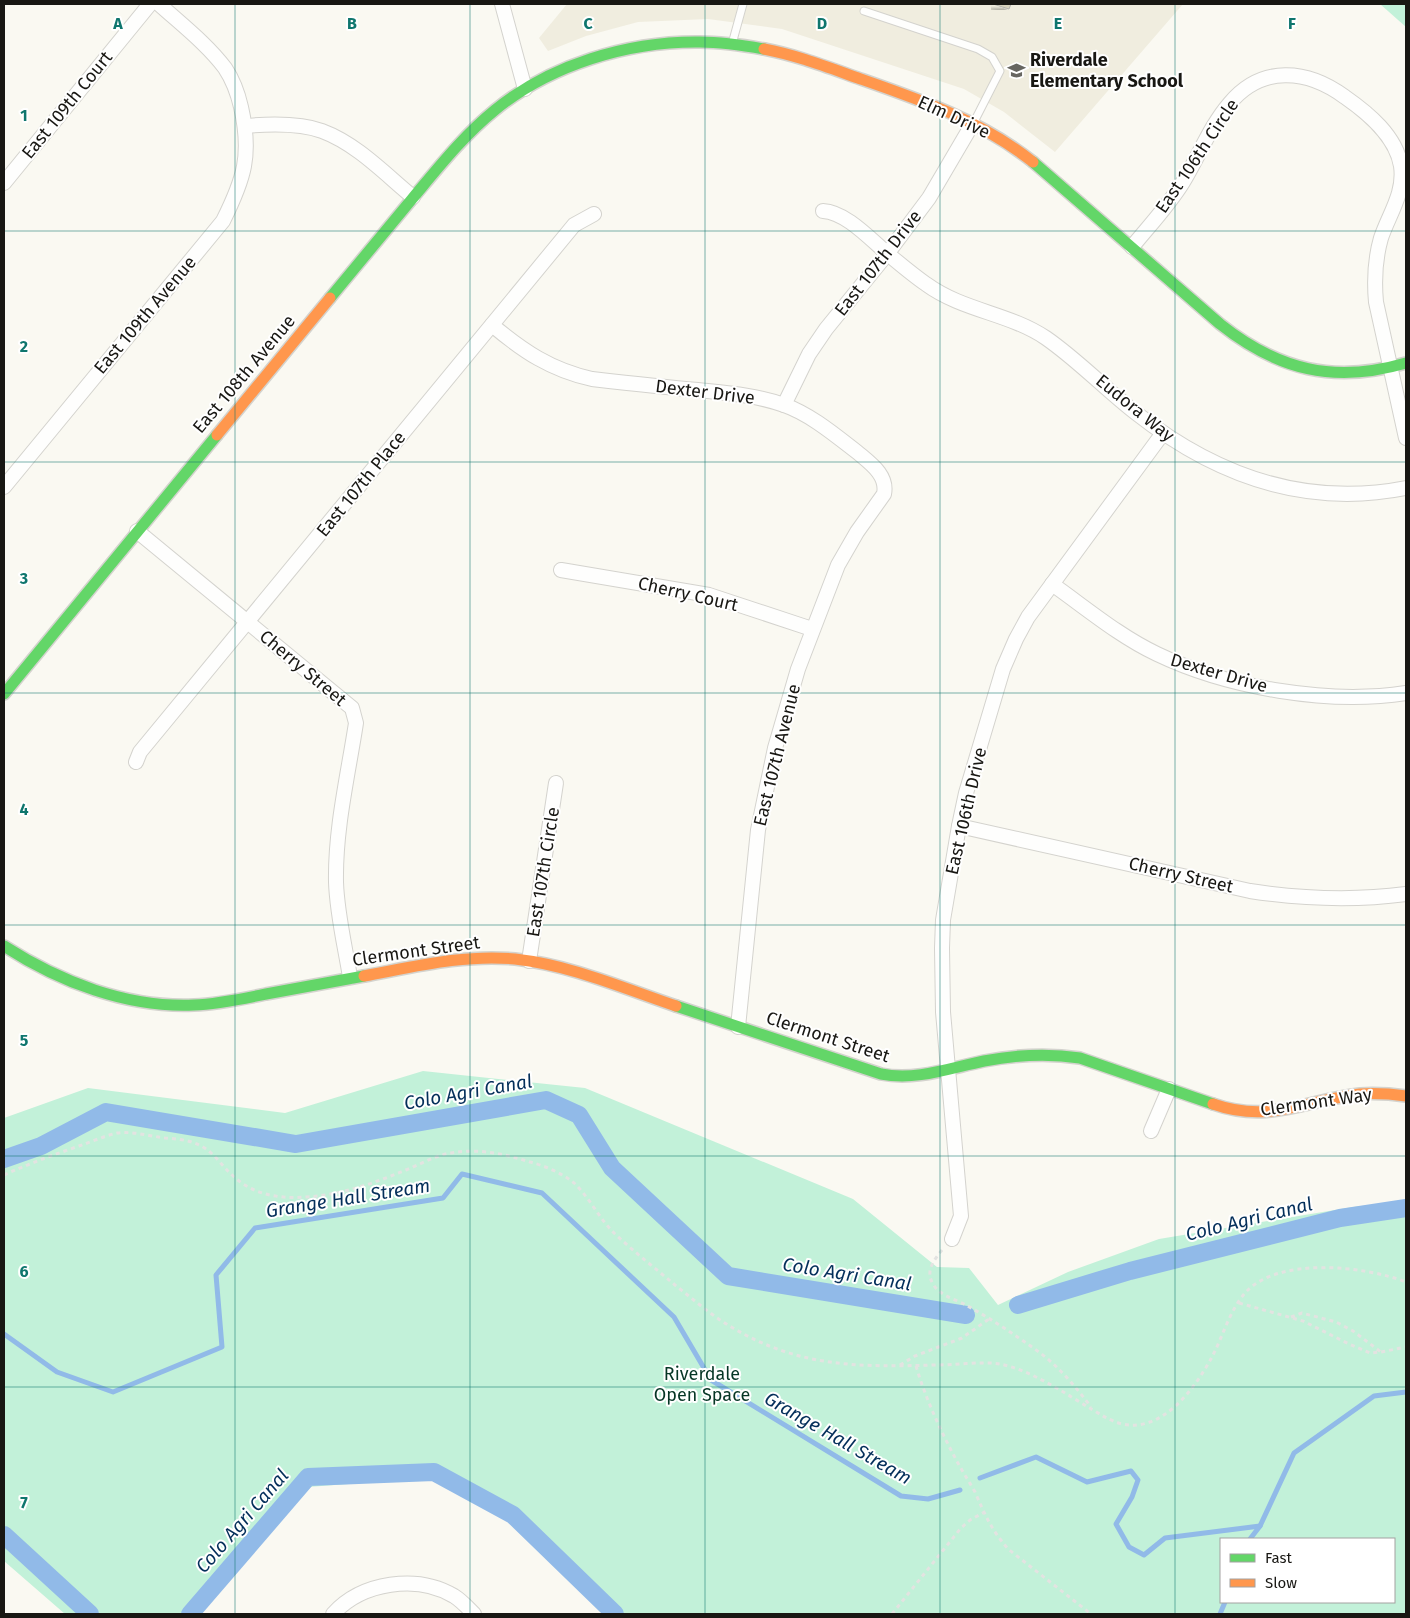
<svg xmlns="http://www.w3.org/2000/svg" width="1410" height="1618" font-family="'Fira Sans',sans-serif">
<style>
.built{fill:#f0eddf}
.green{fill:#c2f1d9;fill-rule:evenodd}
.lines{fill:none;stroke-linecap:round;stroke-linejoin:round}
.stream{stroke:#91bae8;stroke-width:5}
.canal{stroke:#91bae8;stroke-width:18}
.building{fill:#d7d2bd;stroke:#b4b3ae;filter:url(#shadow)}
.lane-casing{stroke:#d4d3ce;stroke-width:9}
.street-casing{stroke:#d4d3ce;stroke-width:16}
.fast-casing{stroke:#d4d3ce;stroke-width:14}
.slow-casing{stroke:#d4d3ce;stroke-width:14}
.path{stroke:#e3e3e1;stroke-width:3;stroke-dasharray:4 4;stroke-linecap:butt}
.lane{stroke:#fefefd;stroke-width:7}
.street{stroke:#fefefd;stroke-width:14}
.fast{stroke:#63d668;stroke-width:11}
.slow{stroke:#ff974d;stroke-width:11}
.grid{fill:none;stroke:#0f766e;stroke-width:1;stroke-opacity:0.55}
.labels{text-anchor:middle;dominant-baseline:central;stroke-width:4;stroke-linejoin:round;paint-order:stroke}
.poi-label{font-size:18px;font-weight:bold;fill:#181713;stroke:#fff;text-anchor:start}
.street-label{font-size:18px;fill:#181713;stroke:#fff}
.park-label{font-size:18px;fill:#053625;stroke:#fff}
.water-label{font-size:19px;font-style:italic;fill:#042f5a;stroke:#fff}
.grid-label{font-size:16px;text-anchor:middle;font-weight:bold;fill:#0f766e;stroke:#fff;stroke-width:4;stroke-linejoin:round;paint-order:stroke}
</style>
<defs>
<filter id="shadow"><feDropShadow dx="-4.5" dy="4.5" stdDeviation="1" flood-color="#0004"/></filter>
</defs>
<rect width="100%" height="100%" fill="#faf9f2"/>
<!-- built -->
<polygon class="built" points="567,4 1183,4 1055,152 1004,112 964,89 782,29 708,19 638,22 586,36 548,51 539,38"/>
<!-- green -->
<g class="green">
<polygon points="1380,4 1406,4 1406,27"/>
<path d="M423 1071 585 1088 853 1199 937 1267 969 1268 998 1305 1068 1272 1159 1239 1353 1207 1406 1201V1614H606L510 1517 430 1478 308 1487 201 1614H65L4 1561V1118L88 1088 285 1113ZM1221 1539H1394V1602H1221Z"/>
</g>
<g class="lines">
<!-- stream -->
<g class="stream">
<polyline points="4,1334 57,1372 113,1392 222,1347 216,1275 255,1228 443,1198 462,1174 542,1193 674,1317 711,1380 901,1496 928,1499 960,1490"/>
<polyline points="980,1478 1036,1457 1087,1482 1131,1471 1138,1480 1132,1497 1116,1524 1129,1547 1144,1555 1165,1538 1260,1526 1294,1453 1374,1396 1406,1392"/>
<polyline points="1250,1539 1260,1526"/>
<polyline points="1220,1614 1225,1602"/>
</g>
<!-- canal -->
<g class="canal">
<polyline points="4,1159 41,1146 106,1112 296,1144 546,1100 579,1115 612,1168 728,1276 966,1315"/>
<polyline points="1018,1305 1130,1271 1340,1218 1406,1208"/>
<polyline points="4,1535 90,1614"/>
<polyline points="190,1614 308,1477 434,1472 513,1515 615,1614"/>
</g>
</g>
<!-- building -->
<polygon class="building" points="993,4 1011,4 1009,9"/>
<g class="lines">
<defs>
<g id="lane">
<polyline points="864,11 978,49 992,57 1000,71 974,122"/>
<polyline points="732,44 743,4"/>
</g>
<g id="street">
<polyline points="502,4 525,89"/>
<path d="M245 126C268 124 300 123 322 131 357 144 385 174 413 197"/>
<polyline points="4,183 150,4"/>
<path d="M823 211C846 212 871 240 888 254 900 264 913 275 926 284 963 311 1009 313 1046 338 1079 361 1105 389 1136 413 1216 476 1305 508 1406 488"/>
<path d="M1132 247C1149 226 1169 205 1183 182 1199 156 1210 126 1230 103 1262 65 1307 69 1345 97 1368 113 1396 136 1401 166 1405 193 1389 214 1381 238 1375 259 1374 280 1376 302L1406 438"/>
<path d="M492 325C523 351 551 370 592 379 627 383 662 387 698 390 727 393 756 395 784 405 810 414 835 435 857 452 870 463 888 475 884 494L857 532 838 565 798 669 775 748 758 830 738 1027"/>
<polyline points="784,405 809,354 826,329 887,254 929,198 973,123"/>
<path d="M4 487 223 221C244 179 252 155 241 107 238 94 233 80 225 68 207 44 181 24 159 4"/>
<path d="M137 531 352 708 356 723C348 775 335 829 336 882 337 914 345 946 350 977"/>
<polyline points="561,570 709,595 812,629"/>
<path d="M1052 584C1086 608 1119 636 1157 654 1228 688 1329 705 1406 693"/>
<polyline points="136,762 140,752 574,225 594,214"/>
<path d="M959 826 1250 891C1303 899 1353 901 1406 894"/>
<polyline points="529,961 556,783"/>
<polyline points="1151,1131 1169,1089"/>
<polyline points="952,1239 961,1216 943,1012 942,948 943,920 959,826 966,793 1003,669 1016,639 1028,617 1163,433"/>
<path d="M333 1614C362 1582 417 1574 454 1596 462 1601 468 1608 474 1614"/>
</g>
<g id="fast">
<path d="M1033 162 1220 324C1278 370 1334 384 1406 363"/>
<path d="M330 298C357 265 385 232 412 199 438 168 463 136 495 110 550 65 628 41 700 42 721 42 742 45 764 49"/>
<polyline points="4,694 217,435"/>
<path d="M4 946C60 982 127 1008 194 1005 218 1004 242 999 266 994 298 988 331 982 364 976"/>
<path d="M676 1006 881 1074C916 1081 950 1068 984 1061 1015 1055 1048 1053 1080 1058L1213 1104"/>
</g>
<g id="slow">
<path d="M764 49C796 55 827 67 858 78 921 100 980 120 1033 162"/>
<polyline points="217,435 330,298"/>
<path d="M364 976C413 967 464 954 515 959 570 965 623 988 676 1006"/>
<path d="M1213 1104C1270 1124 1306 1100 1360 1094 1376 1093 1391 1094 1406 1096"/>
</g>
</defs>
<!-- lane casing -->
<use href="#lane" class="lane-casing"/>
<!-- street casing -->
<use href="#street" class="street-casing"/>
<!-- fast casing -->
<use href="#fast" class="fast-casing"/>
<!-- slow casing -->
<use href="#slow" class="slow-casing"/>
<!-- path -->
<g class="path">
<path d="M4 1175C28 1164 53 1155 79 1146 91 1142 104 1136 117 1133 133 1131 149 1136 165 1138 178 1139 191 1140 203 1147 215 1154 222 1166 232 1175 253 1195 279 1199 306 1197 342 1195 374 1183 406 1170 421 1164 436 1155 451 1153 478 1148 505 1154 530 1162 545 1166 562 1173 574 1183 589 1197 599 1218 614 1233 633 1251 655 1268 675 1285 694 1300 712 1316 733 1328 801 1368 860 1367 936 1365 954 1365 983 1361 1000 1364 1031 1370 1066 1394 1093 1410 1103 1416 1111 1421 1122 1424 1163 1433 1195 1388 1212 1357 1223 1336 1230 1310 1245 1293 1278 1256 1365 1266 1406 1282"/>
<path d="M942 1250C934 1260 925 1271 933 1284 939 1295 954 1299 964 1304 990 1318 1015 1335 1039 1352 1059 1367 1076 1387 1091 1407"/>
<polyline points="1239,1303 1303,1321 1349,1344 1370,1353 1381,1352 1406,1347"/>
<polyline points="1291,1317 1302,1313 1336,1322 1353,1331 1381,1352"/>
<polyline points="900,1365 915,1356 962,1338 989,1319"/>
<path d="M916 1366C926 1400 942 1434 959 1465 964 1474 970 1483 975 1492 985 1515 991 1529 1008 1549L1091 1614"/>
<polyline points="892,1614 961,1528 970,1520 983,1513"/>
</g>
<!-- lane -->
<use href="#lane" class="lane"/>
<!-- street -->
<use href="#street" class="street"/>
<!-- fast -->
<use href="#fast" class="fast"/>
<!-- slow -->
<use href="#slow" class="slow"/>
</g>
<!-- grid -->
<path class="grid" d="M235 4V1614M470 4V1614M705 4V1614M940 4V1614M1175 4V1614M4 231H1406M4 462H1406M4 693H1406M4 925H1406M4 1156H1406M4 1387H1406"/>
<!-- icons -->
<defs>
<symbol id="school-bare" viewBox="-9 -9 18 18"><path d="M0-5L7-2L0 1L-7-2ZM-4 1L0 2.5L4 1V4Q0 6-4 4Z" fill="#676661" stroke="#fff" stroke-width="2.5" paint-order="stroke"/></symbol>
</defs>
<g fill-rule="evenodd">
<use href="#school-bare" x="1004" y="58" width="25" height="25"/>
</g>
<g class="labels">
<!-- poi labels -->
<g class="poi-label">
<text x="1030" y="60">Riverdale<tspan x="1030" dy="21">Elementary School</tspan></text>
</g>
<!-- street labels -->
<g class="street-label">
<text transform="translate(67 105) rotate(-51)">East 109th Court</text>
<text transform="translate(954 117) rotate(25)">Elm Drive</text>
<text transform="translate(1197 156) rotate(-56)">East 106th Circle</text>
<text transform="translate(878 263) rotate(-52)">East 107th Drive</text>
<text transform="translate(145 315) rotate(-50)">East 109th Avenue</text>
<text transform="translate(244 374) rotate(-50)">East 108th Avenue</text>
<text transform="translate(705 392) rotate(7)">Dexter Drive</text>
<text transform="translate(1135 408) rotate(39)">Eudora Way</text>
<text transform="translate(361 484) rotate(-51)">East 107th Place</text>
<text transform="translate(688 594) rotate(13)">Cherry Court</text>
<text transform="translate(303 668) rotate(40)">Cherry Street</text>
<text transform="translate(1219 673) rotate(16)">Dexter Drive</text>
<text transform="translate(777 755) rotate(-76)">East 107th Avenue</text>
<text transform="translate(966 811) rotate(-77)">East 106th Drive</text>
<text transform="translate(543 872) rotate(-81)">East 107th Circle</text>
<text transform="translate(1181 875) rotate(13)">Cherry Street</text>
<text transform="translate(416 951) rotate(-8)">Clermont Street</text>
<text transform="translate(828 1037) rotate(18)">Clermont Street</text>
<text transform="translate(1316 1102) rotate(-8)">Clermont Way</text>
</g>
<!-- park labels -->
<g class="park-label">
<text x="702" y="1374">Riverdale<tspan x="702" dy="21">Open Space</tspan></text>
</g>
<!-- water labels -->
<g class="water-label">
<text transform="translate(468 1092) rotate(-10)">Colo Agri Canal</text>
<text transform="translate(348 1198) rotate(-9)">Grange Hall Stream</text>
<text transform="translate(1249 1219) rotate(-14)">Colo Agri Canal</text>
<text transform="translate(847 1274) rotate(9)">Colo Agri Canal</text>
<text transform="translate(838 1438) rotate(30)">Grange Hall Stream</text>
<text transform="translate(242 1521) rotate(-49)">Colo Agri Canal</text>
</g>
</g>
<g class="grid-label">
<text x="118" y="29">A</text>
<text x="352" y="29">B</text>
<text x="588" y="29">C</text>
<text x="822" y="29">D</text>
<text x="1058" y="29">E</text>
<text x="1292" y="29">F</text>
<text x="24" y="121">1</text>
<text x="24" y="352">2</text>
<text x="24" y="584">3</text>
<text x="24" y="815">4</text>
<text x="24" y="1046">5</text>
<text x="24" y="1277">6</text>
<text x="24" y="1508">7</text>
</g>
<!-- border -->
<rect width="1410" height="1618" fill="none" stroke="#181713" stroke-width="10"/>
<!-- legend -->
<rect x="1220" y="1538" width="175" height="65" fill="#ffffff" stroke="#a3a2a1"/>
<rect x="1230" y="1554" width="25" height="8" fill="#63d668" stroke="#a3a2a1"/>
<text x="1265" y="1563" font-size="15" fill="#181713">Fast</text>
<rect x="1230" y="1579" width="25" height="8" fill="#ff974d" stroke="#a3a2a1"/>
<text x="1265" y="1588" font-size="15" fill="#181713">Slow</text>
</svg>
